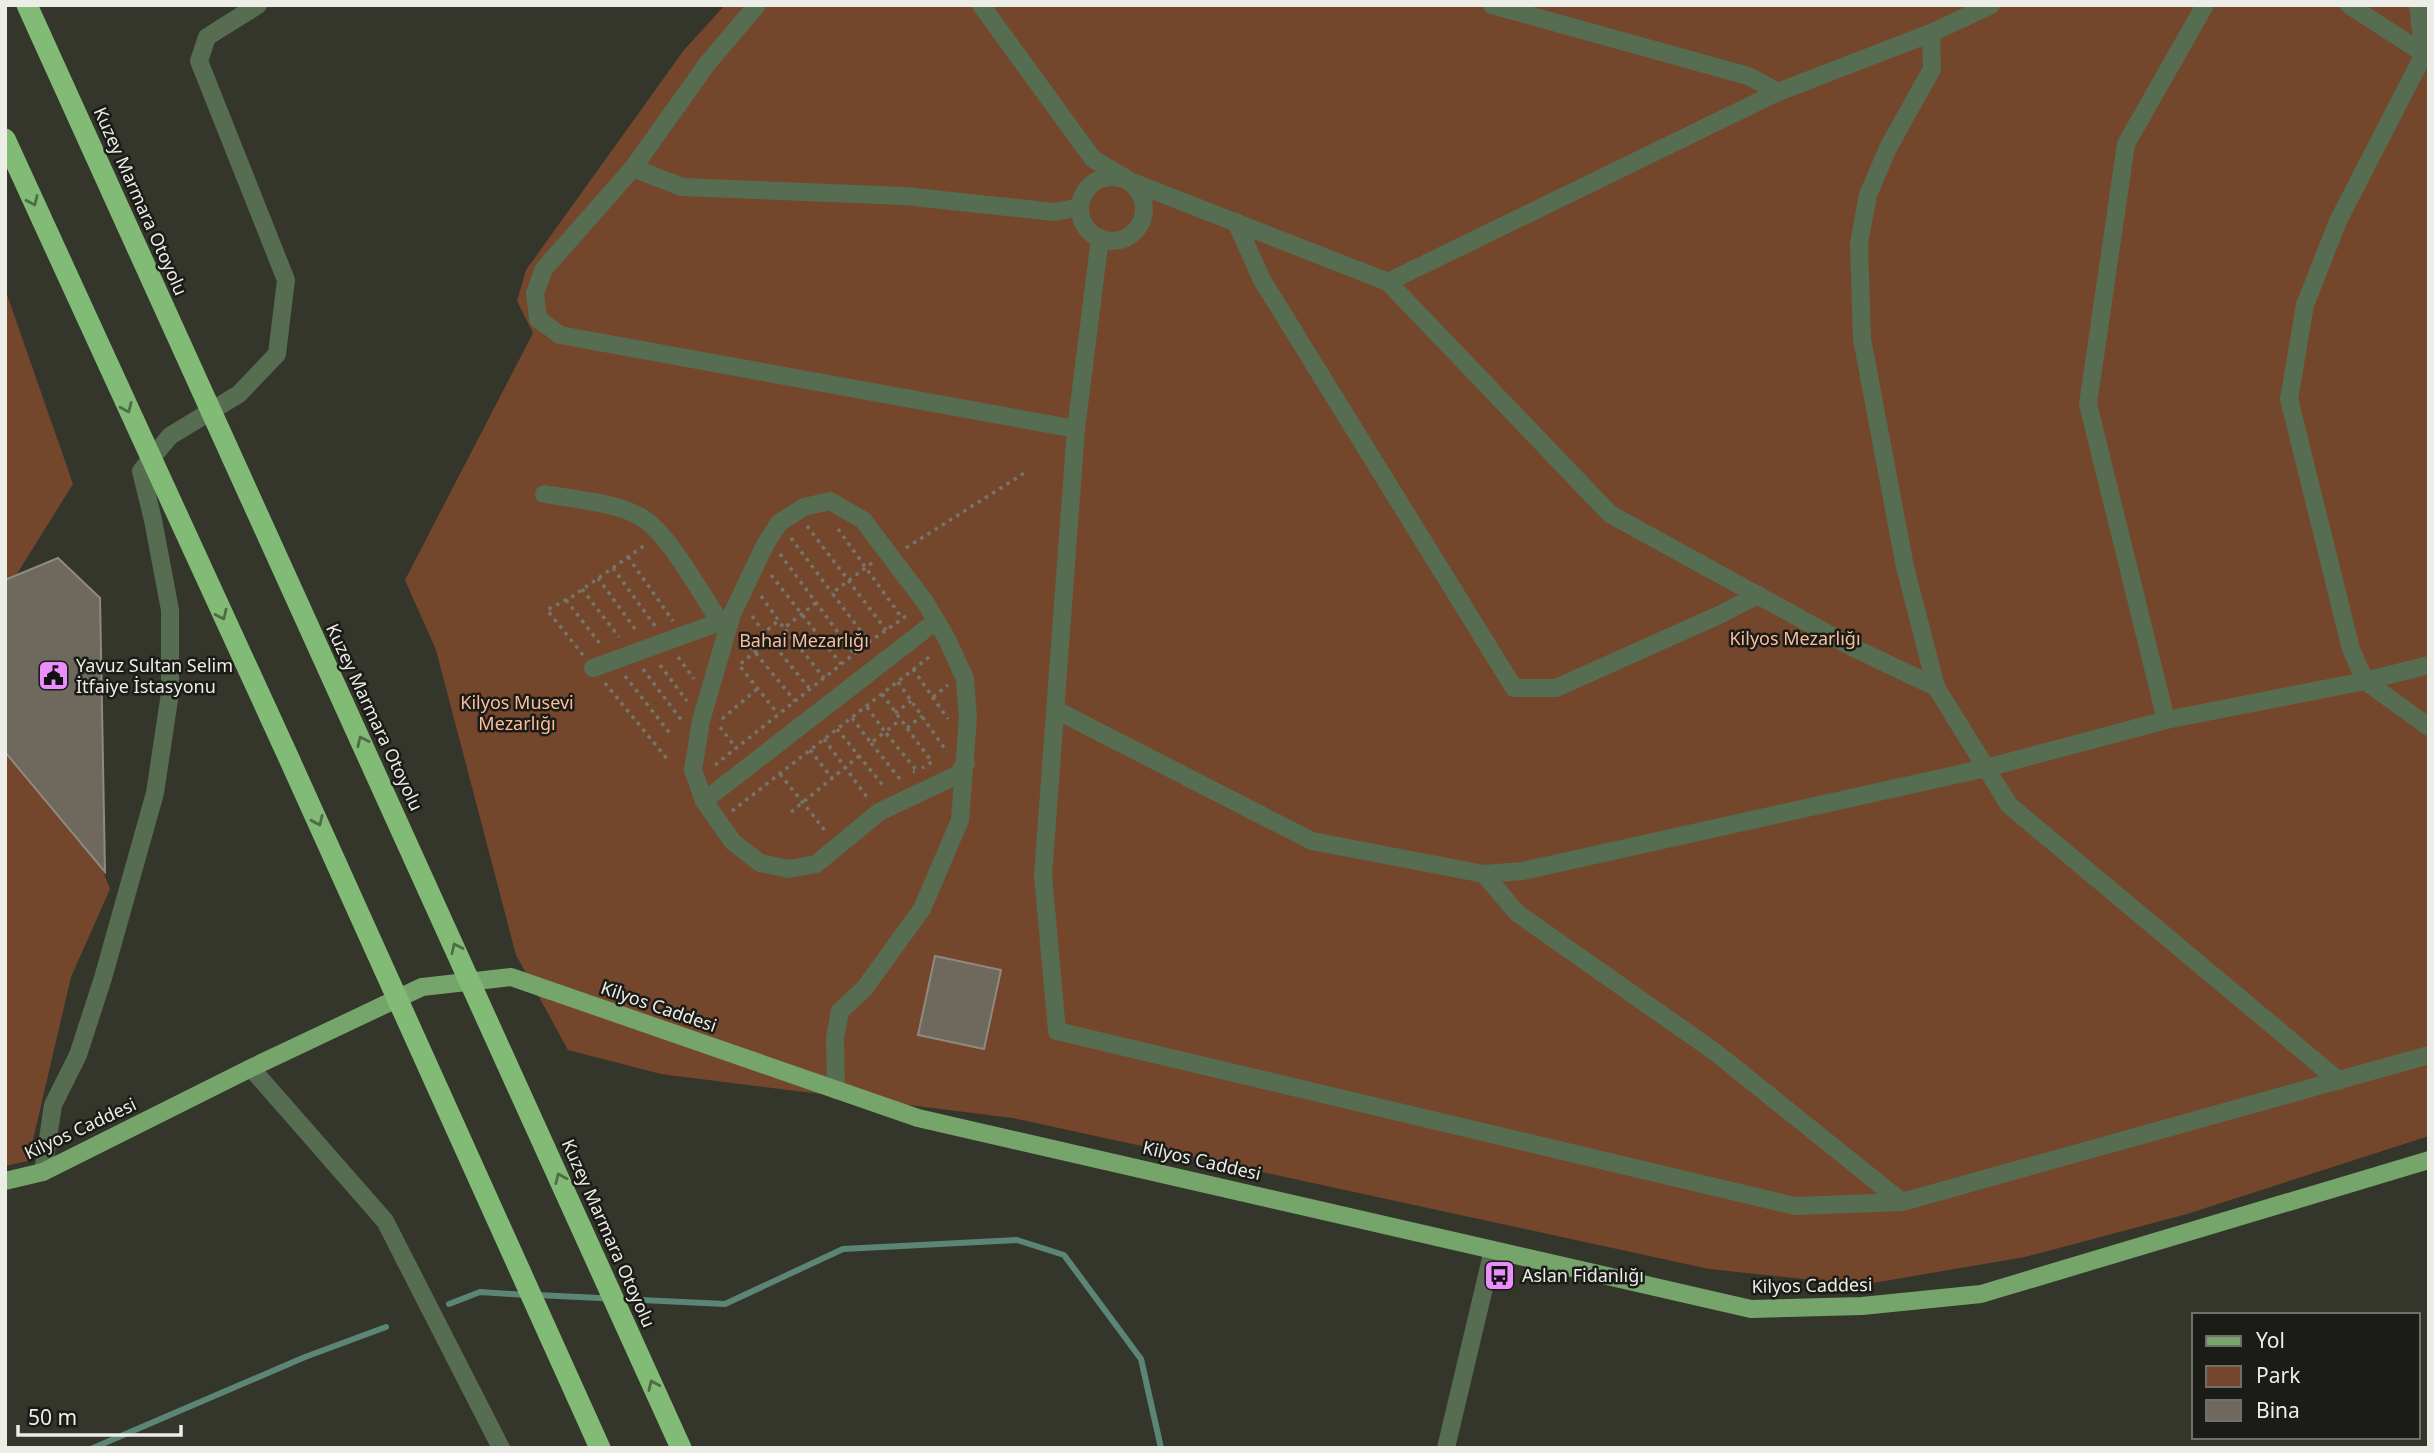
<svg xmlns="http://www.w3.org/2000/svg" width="2434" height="1453" font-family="'Noto Sans',sans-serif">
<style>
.green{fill:#74472d}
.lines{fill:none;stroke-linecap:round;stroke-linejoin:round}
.stream{stroke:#5b8577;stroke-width:6}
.building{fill:#6e685d;stroke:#90897f;stroke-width:2}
.path{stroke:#74756c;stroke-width:3.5;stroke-dasharray:3.5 5;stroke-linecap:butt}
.minor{stroke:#566d51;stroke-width:18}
.major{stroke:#76a56c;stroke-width:18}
.highway-bridge{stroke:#82bb76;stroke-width:21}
.oneway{stroke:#4e6c46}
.labels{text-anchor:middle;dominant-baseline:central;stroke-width:5;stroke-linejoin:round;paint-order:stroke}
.street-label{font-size:18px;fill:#edede7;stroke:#1b1c17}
.park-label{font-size:18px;fill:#fcbd9a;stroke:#1b1c17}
.poi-label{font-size:18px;fill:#edede7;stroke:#1b1c17;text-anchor:start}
</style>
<rect width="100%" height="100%" fill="#34352b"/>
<!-- green -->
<g class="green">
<polygon points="725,5 2429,5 2429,1136 2187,1214 2025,1257 1861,1285 1709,1269 1013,1118 661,1074 568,1050 516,955 436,650 405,580 533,333 517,301 526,270 684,50"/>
<polygon points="5,289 73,484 5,593"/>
<polygon points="5,712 73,794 110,889 71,977 28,1161 5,1166"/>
</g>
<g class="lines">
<!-- stream -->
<g class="stream">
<polyline points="537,1295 725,1304 843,1249 1017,1240 1064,1255 1141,1359 1161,1448"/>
<polyline points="449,1304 480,1292 526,1295"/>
<polyline points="93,1448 305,1357 386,1327"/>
</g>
</g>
<!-- building -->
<g class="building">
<polygon points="58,558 100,598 105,872 5,752 5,580"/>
<polygon points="935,956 1001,970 984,1049 918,1035"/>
</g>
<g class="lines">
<!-- path -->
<g class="path">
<polyline points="807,526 886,630"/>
<polyline points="838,529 902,618"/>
<polyline points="791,538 832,593"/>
<polyline points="906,548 1026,472"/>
<polyline points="780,554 854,654"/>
<polyline points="628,557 673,621"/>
<polyline points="872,563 832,593 869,642 909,614"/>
<polyline points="613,568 655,626"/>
<polyline points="771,575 841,664"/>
<polyline points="598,578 638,633"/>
<polyline points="582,589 619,637"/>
<polyline points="761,596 784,628"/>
<polyline points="566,600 601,645"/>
<polyline points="816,603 784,628 824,678"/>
<polyline points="752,616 764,633 779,620"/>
<polyline points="764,633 809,688"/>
<polyline points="745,640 795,701"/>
<polyline points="770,640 739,665 778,714"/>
<polyline points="777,648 791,637"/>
<polyline points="583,655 547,610 573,596 645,545"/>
<polyline points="678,657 694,679"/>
<polyline points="660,665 687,701"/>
<polyline points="643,669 682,721"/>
<polyline points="913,669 948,719"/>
<polyline points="625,676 672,736"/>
<polyline points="898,682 947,752"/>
<polyline points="605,683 668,760"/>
<polyline points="882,694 932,762 922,768"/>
<polyline points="933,697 948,685"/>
<polyline points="867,707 885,732 900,720"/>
<polyline points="895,713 911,701"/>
<polyline points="852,718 871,743 885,732 917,771 913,772"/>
<polyline points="722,719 758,688"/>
<polyline points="720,727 736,748"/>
<polyline points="907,728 922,716"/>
<polyline points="837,729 885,788"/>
<polyline points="824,739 867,797"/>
<polyline points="871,743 900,779"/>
<polyline points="810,750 832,778"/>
<polyline points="715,765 869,642"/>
<polyline points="780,774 827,833"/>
<polyline points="732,811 933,654"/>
<polyline points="791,812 859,756"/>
</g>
<!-- minor -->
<g class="minor">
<polyline points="757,5 707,64 633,168 682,187 904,196 1055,212 1080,207"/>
<polyline points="981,5 1093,159 1132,182 1388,282 1610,514 1852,647 1936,687"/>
<polyline points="1492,5 1748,76 1778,92"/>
<polyline points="2349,5 2429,57"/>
<polyline points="2418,5 2424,54 2338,221 2305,305 2289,399 2351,649 2365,681 2429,727"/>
<polyline points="1931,33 1932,69 1888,148 1868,195 1859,243 1862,339 1905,567 1936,687 2009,805 2339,1081"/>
<polyline points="633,168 544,269 535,293 538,319 560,335 1076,429"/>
<circle cx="1112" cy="209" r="32"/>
<polyline points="1236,222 1262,280 1514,688 1556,688 1719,615 1758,595"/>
<polyline points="1100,238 1076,429 1043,875 1057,1031 1795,1206 1902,1202 2429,1055"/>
<polyline points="1388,282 1778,92 1931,33 1991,5"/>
<path d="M544 494C573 499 613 502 639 516 668 531 701 594 720 622"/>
<polyline points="593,668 728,619"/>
<polyline points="1056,710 1312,841 1484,874 1523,871 1986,768 2166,720 2365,681 2429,665"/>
<polyline points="2166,720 2088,404 2126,144 2205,5"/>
<polyline points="704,801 936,621"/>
<polyline points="1484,874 1517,913 1715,1052 1902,1202"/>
<polyline points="251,1068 385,1221 501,1448"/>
<polyline points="836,1090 835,1038 840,1011 864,989 922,909 960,820 968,718 965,679 947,639 925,602 863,520 830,501 804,507 779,523 765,545 732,614 701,721 693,770 704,801 733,842 760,863 789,869 816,864 879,812 957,775 966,763"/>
<polyline points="43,1172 53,1105 78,1055 103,978 155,793 170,693 170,610 153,520 141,471 170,436 239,394 277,354 286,280 199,61 207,37 258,5"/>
<polyline points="1446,1448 1493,1250"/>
</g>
<!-- major -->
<polyline class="major" points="5,1181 43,1172 251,1068 422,987 511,977 918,1118 1751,1309 1862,1306 1981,1294 2429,1160"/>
<!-- highway-bridge -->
<g class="highway-bridge">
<polyline points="27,5 681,1448"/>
<polyline points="5,139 287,754 600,1448"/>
</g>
</g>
<!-- one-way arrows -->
<defs><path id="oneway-chevron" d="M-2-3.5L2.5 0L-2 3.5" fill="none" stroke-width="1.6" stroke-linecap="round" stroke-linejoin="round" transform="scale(1.75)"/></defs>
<g class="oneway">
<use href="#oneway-chevron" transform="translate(33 201) rotate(66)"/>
<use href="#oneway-chevron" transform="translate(127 408) rotate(66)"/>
<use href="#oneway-chevron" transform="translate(222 615) rotate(65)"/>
<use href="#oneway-chevron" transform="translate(362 741) rotate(-115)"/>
<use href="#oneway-chevron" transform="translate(318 821) rotate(66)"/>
<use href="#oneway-chevron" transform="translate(456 948) rotate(-115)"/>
<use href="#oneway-chevron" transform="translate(560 1178) rotate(-114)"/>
<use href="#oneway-chevron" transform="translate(653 1385) rotate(-114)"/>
</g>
<!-- icons -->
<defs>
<symbol id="civic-square" viewBox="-11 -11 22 22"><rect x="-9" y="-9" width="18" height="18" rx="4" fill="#ea8dfd" stroke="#1b1c17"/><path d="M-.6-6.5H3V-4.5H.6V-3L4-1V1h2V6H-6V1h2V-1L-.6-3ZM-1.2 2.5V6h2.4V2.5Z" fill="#111"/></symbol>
<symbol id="bus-square" viewBox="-11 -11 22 22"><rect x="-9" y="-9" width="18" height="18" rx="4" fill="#ea8dfd" stroke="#1b1c17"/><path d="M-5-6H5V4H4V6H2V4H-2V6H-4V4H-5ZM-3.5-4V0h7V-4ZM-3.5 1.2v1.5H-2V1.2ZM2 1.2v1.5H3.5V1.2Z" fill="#111"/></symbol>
</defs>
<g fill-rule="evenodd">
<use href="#civic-square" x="36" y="658" width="35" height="35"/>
<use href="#bus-square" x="1482" y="1258" width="35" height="35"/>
</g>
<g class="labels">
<!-- street labels -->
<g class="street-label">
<text transform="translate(141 201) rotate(66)">Kuzey Marmara Otoyolu</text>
<text transform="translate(375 717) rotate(65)">Kuzey Marmara Otoyolu</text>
<text transform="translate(659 1006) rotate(19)">Kilyos Caddesi</text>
<text transform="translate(80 1128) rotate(-25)">Kilyos Caddesi</text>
<text transform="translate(1202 1160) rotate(13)">Kilyos Caddesi</text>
<text transform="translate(609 1233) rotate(66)">Kuzey Marmara Otoyolu</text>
<text transform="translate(1812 1285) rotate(-1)">Kilyos Caddesi</text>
</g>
<!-- park labels -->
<g class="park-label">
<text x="1795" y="638">Kilyos Mezarlığı</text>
<text x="804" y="640">Bahai Mezarlığı</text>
<text x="517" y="702">Kilyos Musevi<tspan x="517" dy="21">Mezarlığı</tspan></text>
</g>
<!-- poi labels -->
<g class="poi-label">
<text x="76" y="665">Yavuz Sultan Selim<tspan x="76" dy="21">İtfaiye İstasyonu</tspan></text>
<text x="1522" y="1275">Aslan Fidanlığı</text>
</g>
</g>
<!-- border -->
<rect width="2434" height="1453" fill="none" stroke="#edede7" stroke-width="14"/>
<!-- legend -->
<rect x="2192" y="1313" width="228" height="126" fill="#1b1c17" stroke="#6f706a" stroke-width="2"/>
<rect x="2206" y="1336" width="35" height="10" fill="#76a56c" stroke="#6f706a" stroke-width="2"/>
<text x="2256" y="1348" font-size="21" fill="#edede7">Yol</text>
<rect x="2206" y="1366" width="35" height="21" fill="#74472d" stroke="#6f706a" stroke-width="2"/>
<text x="2256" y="1383" font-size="21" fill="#edede7">Park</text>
<rect x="2206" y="1400" width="35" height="21" fill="#6e685d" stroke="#6f706a" stroke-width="2"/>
<text x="2256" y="1418" font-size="21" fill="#edede7">Bina</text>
<!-- scale -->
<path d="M18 1425v10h163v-10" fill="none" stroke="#edede7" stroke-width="3.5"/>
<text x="28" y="1425" font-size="21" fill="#edede7" stroke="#1b1c17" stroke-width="5" paint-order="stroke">50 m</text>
</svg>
